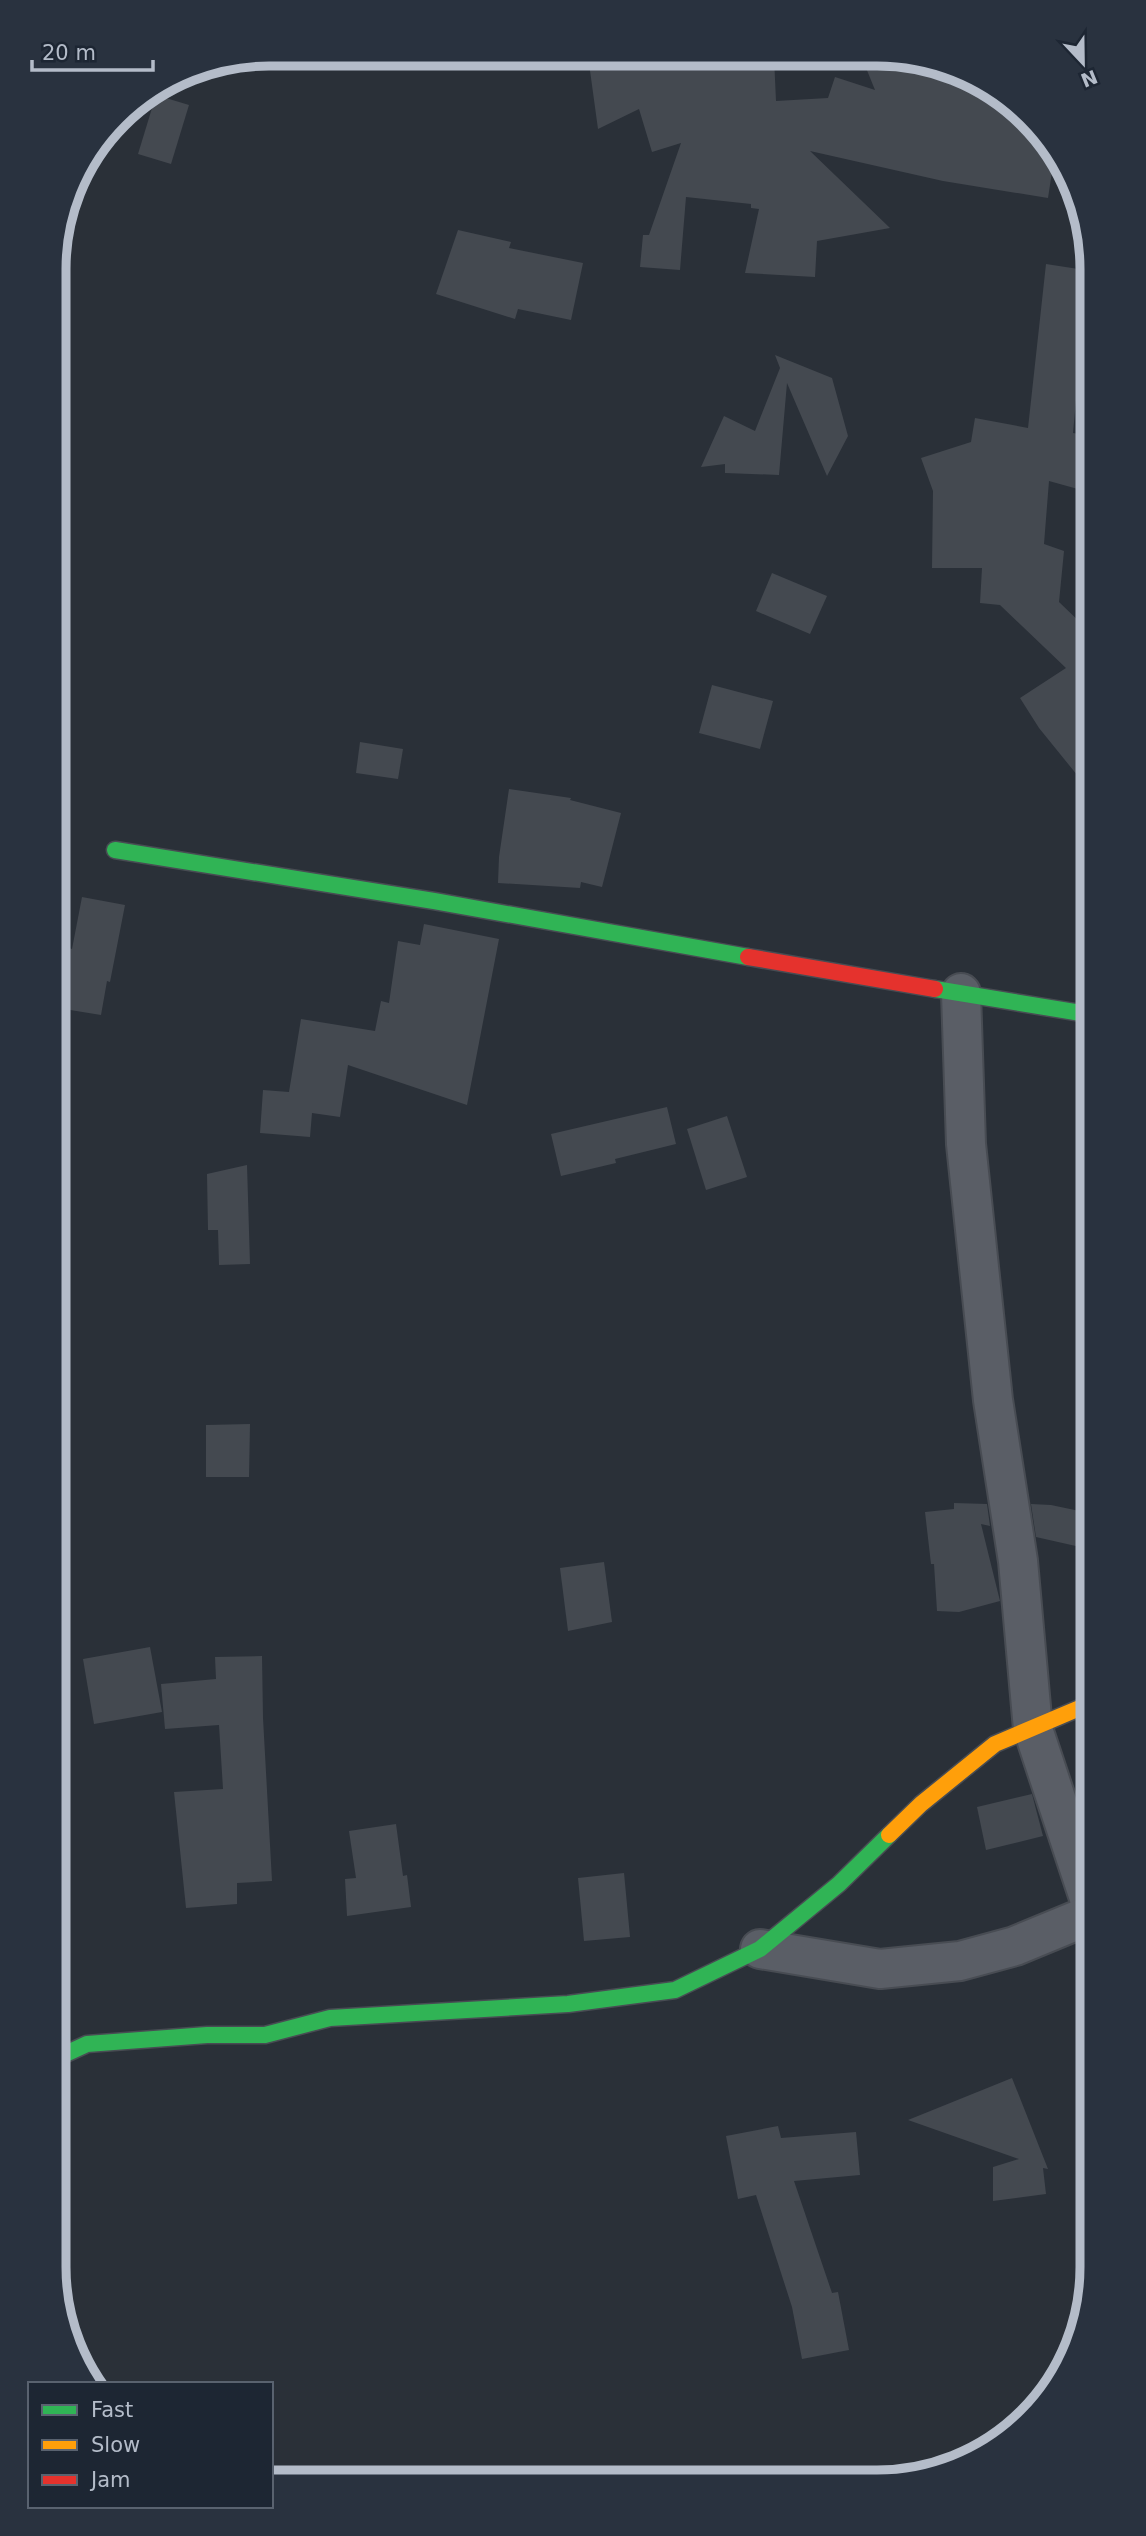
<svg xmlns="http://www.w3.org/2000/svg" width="1146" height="2536" font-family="'DejaVu Sans',sans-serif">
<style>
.building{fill:#444950}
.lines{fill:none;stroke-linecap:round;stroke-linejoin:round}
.street-casing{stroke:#484c53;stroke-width:42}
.fast-casing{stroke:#484c53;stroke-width:19}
.slow-casing{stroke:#484c53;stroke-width:19}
.jam-casing{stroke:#484c53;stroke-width:19}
.street{stroke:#5a5e66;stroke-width:38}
.fast{stroke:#30b455;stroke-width:16}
.slow{stroke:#ff9f0a;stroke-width:16}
.jam{stroke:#e5322d;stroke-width:16}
.rim{fill:none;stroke:#b4bcc9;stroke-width:9}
</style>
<rect width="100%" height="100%" fill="#2a3038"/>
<!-- building -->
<g class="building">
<polygon points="588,56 653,57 652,63 717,57 774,57 776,101 828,98 835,77 875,90 862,58 918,58 992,95 993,101 1029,120 1055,152 1048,198 943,181 810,151 890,228 817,241 815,277 745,273 759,209 751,208 751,204 686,197 680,270 640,267 643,235 649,235 681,143 652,152 639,109 598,129"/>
<polygon points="156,95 189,105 171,164 138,154"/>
<polygon points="458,230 511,242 509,248 583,263 571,320 518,309 515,319 436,294"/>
<polygon points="1046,264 1085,270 1085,304 1073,433 1085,435 1085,491 1049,481 1044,544 1064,551 1059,602 1086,628 1086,786 1039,728 1020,698 1066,668 1000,605 980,603 982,568 932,568 933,491 921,458 971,442 975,418 1028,428"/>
<polygon points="775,355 832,378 848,436 827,476 787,383 779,475 725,473 725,464 701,467 724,416 755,431 780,368"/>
<polygon points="772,573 827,596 810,634 756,611"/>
<polygon points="712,685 773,701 760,749 699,733"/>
<polygon points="360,742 403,749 398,779 356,773"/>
<polygon points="509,789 571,798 570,800 621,813 602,887 581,882 580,888 498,883 499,857"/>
<polygon points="82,897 125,905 110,982 107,981 101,1015 58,1008 69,948 72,949"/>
<polygon points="424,924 499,939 467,1105 348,1065 340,1117 312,1113 310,1137 260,1133 263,1090 289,1092 301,1019 375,1031 381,1001 389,1003 398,941 420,945"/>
<polygon points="667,1107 676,1144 615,1159 616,1163 561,1176 551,1134"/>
<polygon points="727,1116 747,1177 706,1190 687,1129"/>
<polygon points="247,1165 250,1264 219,1265 218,1230 208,1230 207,1174"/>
<polygon points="250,1424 249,1477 206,1477 206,1425"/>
<polygon points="954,1503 987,1504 990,1526 981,1524 1000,1601 959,1612 937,1611 934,1564 931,1564 925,1512 954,1509"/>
<polygon points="1031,1504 1051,1505 1089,1513 1089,1549 1036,1537"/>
<polygon points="604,1562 612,1622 568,1631 560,1568"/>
<polygon points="150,1647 162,1712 94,1724 83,1659"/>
<polygon points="262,1656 263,1718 272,1881 237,1883 237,1904 186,1908 174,1792 223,1789 219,1725 165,1729 161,1684 216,1679 215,1657"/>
<polygon points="1032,1794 1043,1836 986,1850 977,1807"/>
<polygon points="396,1824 403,1876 407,1875 411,1907 347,1916 345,1879 356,1878 349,1831"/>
<polygon points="624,1873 630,1937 584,1941 578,1878"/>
<polygon points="1012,2078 1048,2169 1043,2168 1046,2194 993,2201 993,2167 1019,2159 908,2120"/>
<polygon points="778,2126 781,2138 856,2132 860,2175 794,2181 832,2293 838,2292 849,2350 802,2359 792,2307 756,2195 738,2199 726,2136"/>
</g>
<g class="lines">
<defs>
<g id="street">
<polyline points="961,993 966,1144 993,1400 1018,1561 1033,1729 1090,1901"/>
<polyline points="760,1949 880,1969 960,1961 1015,1946 1090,1915"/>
</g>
<g id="fast">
<polyline points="115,850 434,901 748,957"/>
<polyline points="935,989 1087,1014"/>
<polyline points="61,2056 87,2044 207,2035 265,2035 330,2018 568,2004 675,1990 760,1949 839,1884 889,1835"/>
</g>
<polyline id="slow" points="889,1835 921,1804 995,1744 1089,1704"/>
<polyline id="jam" points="748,957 935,989"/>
</defs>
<!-- street casing -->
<use href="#street" class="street-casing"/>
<!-- fast casing -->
<use href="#fast" class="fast-casing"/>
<!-- slow casing -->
<use href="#slow" class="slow-casing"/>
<!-- jam casing -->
<use href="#jam" class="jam-casing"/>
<!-- street -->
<use href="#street" class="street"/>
<!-- fast -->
<use href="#fast" class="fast"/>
<!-- slow -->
<use href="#slow" class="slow"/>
<!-- jam -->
<use href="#jam" class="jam"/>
</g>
<!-- crop -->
<path d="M0 0H1146V2536H0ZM269 66H877A203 203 0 0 1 1080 269V2267A203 203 0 0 1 877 2470H269A203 203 0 0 1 66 2267V269A203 203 0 0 1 269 66Z" fill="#29323f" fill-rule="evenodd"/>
<path class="rim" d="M269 66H877A203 203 0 0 1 1080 269V2267A203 203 0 0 1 877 2470H269A203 203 0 0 1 66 2267V269A203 203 0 0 1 269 66Z"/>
<!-- legend -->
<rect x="28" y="2382" width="245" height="126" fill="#1d2633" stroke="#59626f" stroke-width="2"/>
<rect x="42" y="2405" width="35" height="10" fill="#30b455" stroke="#59626f" stroke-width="2"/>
<text x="91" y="2417" font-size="21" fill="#b4bcc9">Fast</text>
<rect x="42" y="2440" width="35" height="10" fill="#ff9f0a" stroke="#59626f" stroke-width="2"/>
<text x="91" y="2452" font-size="21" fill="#b4bcc9">Slow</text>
<rect x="42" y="2475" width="35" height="10" fill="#e5322d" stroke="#59626f" stroke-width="2"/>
<text x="91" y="2487" font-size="21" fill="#b4bcc9">Jam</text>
<!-- north arrow -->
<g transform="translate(1083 63) rotate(158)" stroke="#1d2633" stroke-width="5" paint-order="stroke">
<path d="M0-5L12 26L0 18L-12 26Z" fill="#b4bcc9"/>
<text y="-10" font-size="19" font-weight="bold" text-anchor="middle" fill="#b4bcc9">N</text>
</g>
<!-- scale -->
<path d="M32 60v10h121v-10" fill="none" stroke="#b4bcc9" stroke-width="3.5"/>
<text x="42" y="60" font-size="21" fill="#b4bcc9" stroke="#1d2633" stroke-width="5" paint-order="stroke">20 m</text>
</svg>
